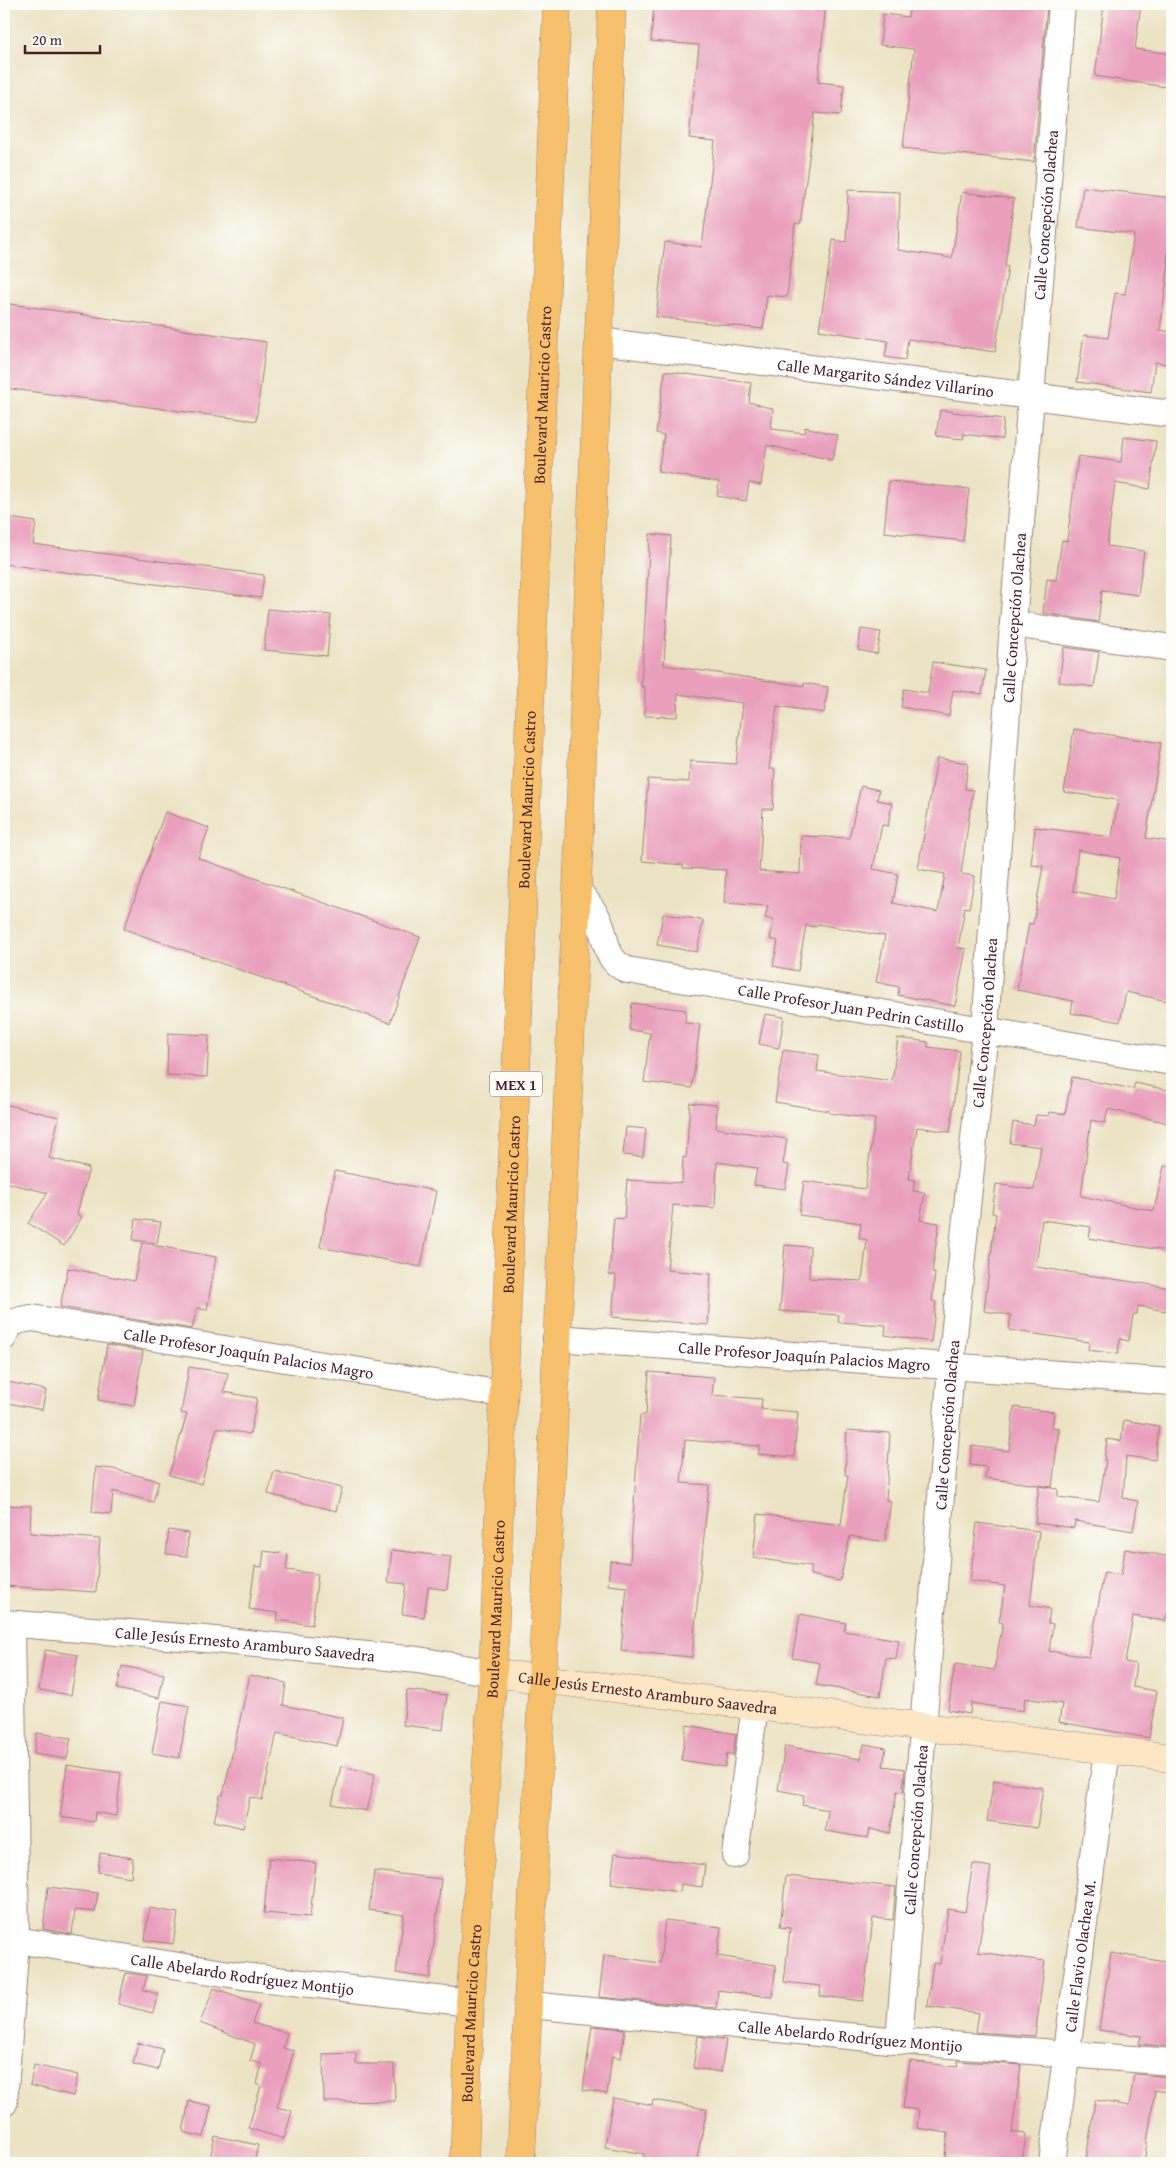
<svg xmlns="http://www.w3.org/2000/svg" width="1176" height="2167" font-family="'Gentium Book Plus',serif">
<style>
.building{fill:#eaa0bd;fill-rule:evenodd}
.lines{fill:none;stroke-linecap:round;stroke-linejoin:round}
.street-casing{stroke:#9b8178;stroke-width:28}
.secondary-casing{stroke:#9b8178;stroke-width:29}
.primary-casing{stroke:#9b8178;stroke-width:29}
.street{stroke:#fff;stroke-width:26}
.secondary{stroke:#fce6c4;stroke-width:28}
.primary{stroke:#f7c06c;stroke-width:28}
.labels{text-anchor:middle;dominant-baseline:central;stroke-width:4;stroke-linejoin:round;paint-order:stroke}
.shield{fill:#fdfcf7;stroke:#806168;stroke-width:1}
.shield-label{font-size:15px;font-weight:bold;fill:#4a1f2b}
.street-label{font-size:16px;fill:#4a1f2b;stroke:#fdfcf7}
</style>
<rect width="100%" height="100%" fill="#fdfcf7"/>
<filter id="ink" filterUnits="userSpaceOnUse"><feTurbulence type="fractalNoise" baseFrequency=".02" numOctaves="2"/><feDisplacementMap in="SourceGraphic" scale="10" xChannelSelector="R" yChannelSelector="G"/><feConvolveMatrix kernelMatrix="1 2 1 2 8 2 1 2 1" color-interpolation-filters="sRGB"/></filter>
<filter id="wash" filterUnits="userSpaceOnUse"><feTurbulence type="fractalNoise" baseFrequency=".0096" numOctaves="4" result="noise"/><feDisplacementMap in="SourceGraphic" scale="20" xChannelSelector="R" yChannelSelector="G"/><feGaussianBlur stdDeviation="1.12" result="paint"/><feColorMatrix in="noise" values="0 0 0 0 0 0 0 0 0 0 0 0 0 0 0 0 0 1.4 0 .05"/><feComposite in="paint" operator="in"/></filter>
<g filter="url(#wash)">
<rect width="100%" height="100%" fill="#ece3c4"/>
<g id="blocks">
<!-- building -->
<g class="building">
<polygon points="654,4 826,4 818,82 844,85 841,115 815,113 800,225 795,224 787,297 767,295 763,329 656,317 665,242 702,247 715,141 689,138 699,45 651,41"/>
<polygon points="910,4 1047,4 1034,162 903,148 914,49 880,45 883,14 908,17"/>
<polygon points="1104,4 1141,4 1135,49 1172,54 1172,88 1095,76"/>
<polygon points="1083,187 1172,198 1172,220 1167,262 1169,262 1160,330 1172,332 1172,365 1155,362 1151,392 1077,382 1084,335 1108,338 1115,293 1125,294 1134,234 1078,227"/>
<polygon points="848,190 900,192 898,250 952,258 962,192 1014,199 1005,266 1008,267 995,352 908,339 905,360 885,357 888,341 819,330 833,240 846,242"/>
<polygon points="4,303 266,342 256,421 4,388"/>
<polygon points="665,371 751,383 749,402 773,409 771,429 804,433 805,427 838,435 832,460 767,445 761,485 749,483 746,501 717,496 719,482 658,472 664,435 656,433"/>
<polygon points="940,410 1004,419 1002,439 964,434 963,439 936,436"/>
<polygon points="1124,437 1156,441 1150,489 1115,483 1107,546 1144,551 1138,595 1102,590 1098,622 1043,613 1047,579 1056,580 1062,540 1067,541 1078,456 1121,462"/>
<polygon points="889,481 969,489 963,541 884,532"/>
<polygon points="4,517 36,522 33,544 264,575 261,598 4,564"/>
<polygon points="650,534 671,536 664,665 804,686 804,683 828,687 824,713 777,706 769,769 775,769 773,809 763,809 759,871 800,874 801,836 849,838 861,786 879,790 877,800 892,803 888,826 882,825 873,869 898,874 893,903 938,912 945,874 918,869 937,758 968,763 965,789 973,790 961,874 975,876 969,908 965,907 958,948 966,949 955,1006 898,995 899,987 876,982 885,936 817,924 816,927 806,925 798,971 773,966 778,941 770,939 774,920 765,918 768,906 724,903 726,870 683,868 683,865 642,861 648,779 689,782 690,761 736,764 743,703 678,694 677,717 645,716 645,687 641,687"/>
<polygon points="268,609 331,615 327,656 264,650"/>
<polygon points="861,629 881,632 877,654 858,650"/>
<polygon points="1064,647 1099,652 1094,687 1059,682"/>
<polygon points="933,662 986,670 982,694 953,690 949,716 901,707 904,689 928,693"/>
<path d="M1074 729 1161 743 1146 838 1172 842V1002L1126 992 1120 1022 1071 1013 1073 1001 1017 990 1029 923 1033 924 1043 866 1031 865 1035 827 1112 837 1118 800 1064 792ZM1078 850 1120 858 1114 899 1073 891Z"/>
<polygon points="165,812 209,828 198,858 420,937 390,1023 124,929"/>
<polygon points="663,914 703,920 697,952 657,945"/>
<polygon points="632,1003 686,1010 685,1023 700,1024 692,1088 644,1082 650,1033 629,1030"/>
<polygon points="765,1014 784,1017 779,1048 759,1044"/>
<polygon points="168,1033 209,1035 207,1077 167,1075"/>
<polygon points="898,1038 928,1042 928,1047 960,1051 950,1132 917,1127 909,1179 915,1180 913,1191 925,1193 920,1220 939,1223 932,1273 935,1273 932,1301 936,1302 931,1342 885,1335 886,1325 838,1322 839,1315 780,1311 785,1245 810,1247 809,1278 862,1281 867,1240 859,1238 861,1223 799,1215 804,1181 865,1189 875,1119 829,1113 829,1111 775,1102 783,1050 819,1055 817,1071 892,1081"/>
<polygon points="1072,1077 1133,1089 1135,1083 1172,1091 1172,1124 1108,1109 1105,1123 1091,1120 1081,1196 1154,1211 1164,1166 1172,1167 1172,1252 1089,1238 1091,1227 1042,1220 1036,1267 1172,1288 1172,1312 1138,1306 1137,1314 1133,1314 1129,1341 1120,1339 1118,1354 1088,1350 1089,1342 1009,1330 1011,1315 984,1311 996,1214 992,1213 996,1184 1034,1190 1041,1147 1010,1143 1013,1122 1034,1125 1036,1115 1048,1116 1049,1112 1065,1114"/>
<polygon points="690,1103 717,1105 716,1128 787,1139 783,1164 789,1165 785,1189 754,1185 757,1168 717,1162 715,1208 673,1205 667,1270 711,1274 708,1325 612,1317 616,1275 609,1275 614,1218 624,1219 627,1180 682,1183 683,1157 686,1158"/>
<polygon points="4,1104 59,1117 49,1158 89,1168 77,1214 82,1217 64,1246 28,1223 48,1193 4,1182"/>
<polygon points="626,1127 646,1129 643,1157 623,1155"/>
<polygon points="335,1171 436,1191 421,1267 320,1247"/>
<polygon points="136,1219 161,1222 157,1243 133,1240"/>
<polygon points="142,1243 216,1257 207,1310 197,1308 192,1329 60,1307 68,1268 134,1281"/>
<polygon points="107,1345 143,1351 134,1406 98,1400"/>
<polygon points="189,1367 228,1373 224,1392 257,1398 250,1434 217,1428 201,1484 169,1475 187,1414 181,1413"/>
<polygon points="649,1372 714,1377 712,1395 762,1399 761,1409 798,1412 794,1457 758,1454 760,1446 685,1440 681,1483 709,1485 692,1657 621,1651 627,1587 608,1585 610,1561 630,1563 640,1415 646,1415"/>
<polygon points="8,1382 46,1390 42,1410 4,1402"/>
<polygon points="1014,1407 1054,1412 1052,1427 1059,1428 1052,1487 985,1478 987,1467 970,1465 972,1446 1009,1451"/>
<polygon points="1124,1420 1159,1426 1155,1460 1126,1456 1123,1498 1138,1501 1133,1531 1075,1521 1074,1528 1035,1523 1039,1486 1058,1489 1058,1497 1099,1502 1106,1460 1104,1460 1107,1439 1121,1441"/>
<polygon points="847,1430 890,1433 886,1500 891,1501 885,1542 850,1536 840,1581 810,1575 812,1566 753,1558 758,1514 841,1525 848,1475 845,1475"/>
<polygon points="96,1467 113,1469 159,1481 153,1502 113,1491 111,1514 92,1512"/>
<polygon points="274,1471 342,1488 336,1511 268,1494"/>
<polygon points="4,1505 31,1506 30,1533 100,1539 96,1592 4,1586"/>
<polygon points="977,1523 1039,1531 1030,1605 1050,1609 1048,1623 1053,1624 1049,1651 1089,1657 1104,1572 1121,1575 1125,1549 1172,1557 1172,1615 1167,1614 1165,1621 1133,1616 1125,1662 1136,1664 1133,1687 1157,1691 1149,1738 1059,1722 1062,1704 1025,1698 1023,1711 971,1703 970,1714 948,1710 955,1664 994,1670 1003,1623 999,1622 1005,1586 970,1581"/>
<polygon points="169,1530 188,1533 187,1556 166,1554"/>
<polygon points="392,1550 451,1557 447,1590 428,1587 424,1617 402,1614 406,1584 388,1582"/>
<polygon points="264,1551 288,1554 286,1570 318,1574 312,1625 277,1620 278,1613 249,1609 255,1566 262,1567"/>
<polygon points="800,1614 846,1623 844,1631 899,1640 896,1659 886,1658 880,1696 816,1685 820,1663 792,1658"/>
<polygon points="45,1650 78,1655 71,1695 39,1690"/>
<polygon points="122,1666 164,1674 159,1698 117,1689"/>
<polygon points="250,1675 286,1683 283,1705 343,1718 337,1746 277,1733 262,1800 250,1797 243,1828 214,1821 220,1795 223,1795"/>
<polygon points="407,1690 447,1695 443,1730 403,1725"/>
<polygon points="162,1701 189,1706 179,1758 152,1753"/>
<polygon points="687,1725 736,1734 733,1755 727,1753 725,1767 681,1760"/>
<polygon points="37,1733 71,1738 67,1759 34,1754"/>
<polygon points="864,1744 886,1748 883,1766 905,1769 903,1792 897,1791 890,1833 870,1829 868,1838 825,1831 828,1810 802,1805 804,1795 778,1790 785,1746 861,1759"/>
<polygon points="67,1765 121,1773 116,1816 95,1812 94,1822 60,1817"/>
<polygon points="341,1766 375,1774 366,1811 332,1804"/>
<polygon points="994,1780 1043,1788 1037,1828 987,1821"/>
<polygon points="100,1853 133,1858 131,1877 98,1872"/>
<polygon points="615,1853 705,1865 702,1887 681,1884 680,1892 611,1883"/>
<polygon points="269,1858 316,1863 310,1917 264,1913"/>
<polygon points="973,1864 991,1867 978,1952 1045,1961 1035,2036 976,2032 979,2013 927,2006 933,1963 940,1964 948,1909 965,1912"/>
<polygon points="374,1871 441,1879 430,1978 396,1973 404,1915 369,1910"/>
<polygon points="786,1876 896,1887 893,1920 873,1918 863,2001 820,1996 821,1986 784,1982 790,1928 780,1927"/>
<polygon points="48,1887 98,1893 95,1912 75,1910 72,1934 43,1929"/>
<polygon points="149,1908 178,1913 173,1944 145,1940"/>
<polygon points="665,1920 721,1927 717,1956 776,1965 772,1997 718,1990 716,2008 599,1997 604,1955 660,1963"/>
<polygon points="1111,1953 1172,1963 1172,2047 1139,2044 1141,2036 1099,2030"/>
<polygon points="126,1973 147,1976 143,1990 158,1994 153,2013 118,2004"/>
<polygon points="214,1988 259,2004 252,2023 287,2033 283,2048 294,2051 277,2107 292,2111 284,2139 248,2128 261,2086 257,2084 262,2064 250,2061 255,2044 200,2023"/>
<polygon points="592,2026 625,2029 621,2058 612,2056 607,2094 583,2090"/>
<polygon points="698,2036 726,2040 721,2072 693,2068"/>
<polygon points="138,2043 163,2049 158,2070 133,2064"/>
<polygon points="356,2053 356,2064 394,2064 395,2101 324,2102 323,2054"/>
<polygon points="910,2061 957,2067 958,2061 1021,2065 1012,2132 1026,2134 1022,2163 989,2163 989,2161 945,2156 948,2133 917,2128 919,2110 903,2108"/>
<polygon points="34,2065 78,2075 73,2096 30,2085"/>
<polygon points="1134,2074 1172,2077 1172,2093 1155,2090 1144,2163 1105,2163 1086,2160 1095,2100 1129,2106"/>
<polygon points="613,2098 652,2105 653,2100 707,2109 696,2163 642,2163 644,2154 605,2147"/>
<polygon points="189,2101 211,2106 204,2137 183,2132"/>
<polygon points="215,2136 258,2145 254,2163 209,2163"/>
</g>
</g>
</g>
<g filter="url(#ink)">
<use href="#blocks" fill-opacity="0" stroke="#9b8178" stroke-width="1"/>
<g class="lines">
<defs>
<g id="street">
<path id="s1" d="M599 341 1172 414"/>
<polyline points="1013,624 1172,648"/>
<path id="s2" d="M577 889C584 899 593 909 598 919 608 940 603 959 627 970L1172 1062"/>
<path id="s3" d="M4 1337C9 1322 17 1320 32 1318L503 1394"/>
<path id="s4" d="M556 1338 1172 1382"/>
<path id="s5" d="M4 1623 205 1639 418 1660 493 1673"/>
<polyline points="735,1855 755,1706"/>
<path id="s6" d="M16 1940 242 1976 470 2003"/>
<path id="s7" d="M530 2005 899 2041 1172 2062"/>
<path id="s8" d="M899 2041 951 1366 985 1030 1013 624 1062 4"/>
<polyline points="4,2103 16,1940 11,1624"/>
<path id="s9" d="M1052 2163 1107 1750"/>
</g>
<g id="secondary">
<path id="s10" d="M493 1673 1172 1758"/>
</g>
<g id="primary">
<path id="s11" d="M464 2163 470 2003 493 1673 557 4"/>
<polyline points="521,2163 577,889 612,4"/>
</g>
</defs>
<!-- street casing -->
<use href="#street" class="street-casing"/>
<!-- secondary casing -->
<use href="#secondary" class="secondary-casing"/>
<!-- primary casing -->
<use href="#primary" class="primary-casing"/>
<!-- street -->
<use href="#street" class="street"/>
<!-- secondary -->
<use href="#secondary" class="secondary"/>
<!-- primary -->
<use href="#primary" class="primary"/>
</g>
</g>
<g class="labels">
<!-- shield labels -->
<rect class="shield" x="490" y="1071.5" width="52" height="25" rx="4"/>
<g class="shield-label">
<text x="516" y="1084">MEX 1</text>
</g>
<!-- street labels -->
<g class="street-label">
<text stroke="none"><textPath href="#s8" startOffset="1832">Calle Concepción Olachea</textPath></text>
<text stroke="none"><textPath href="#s1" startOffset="289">Calle Margarito Sández Villarino</textPath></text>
<text stroke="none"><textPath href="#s11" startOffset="1770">Boulevard Mauricio Castro</textPath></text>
<text stroke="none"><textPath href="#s8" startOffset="1428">Calle Concepción Olachea</textPath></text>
<text stroke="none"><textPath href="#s11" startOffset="1365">Boulevard Mauricio Castro</textPath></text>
<text stroke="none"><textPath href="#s2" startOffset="325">Calle Profesor Juan Pedrin Castillo</textPath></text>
<text stroke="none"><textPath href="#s8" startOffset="1022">Calle Concepción Olachea</textPath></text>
<text stroke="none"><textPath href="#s11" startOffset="960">Boulevard Mauricio Castro</textPath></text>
<text stroke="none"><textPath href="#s3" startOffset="256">Calle Profesor Joaquín Palacios Magro</textPath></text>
<text stroke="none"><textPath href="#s4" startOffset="249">Calle Profesor Joaquín Palacios Magro</textPath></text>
<text stroke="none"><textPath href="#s8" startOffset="618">Calle Concepción Olachea</textPath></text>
<text stroke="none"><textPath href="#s11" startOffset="555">Boulevard Mauricio Castro</textPath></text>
<text stroke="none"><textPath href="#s5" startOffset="242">Calle Jesús Ernesto Aramburo Saavedra</textPath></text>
<text stroke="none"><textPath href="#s10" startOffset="156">Calle Jesús Ernesto Aramburo Saavedra</textPath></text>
<text stroke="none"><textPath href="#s8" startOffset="212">Calle Concepción Olachea</textPath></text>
<text stroke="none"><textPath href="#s9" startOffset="209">Calle Flavio Olachea M.</textPath></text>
<text stroke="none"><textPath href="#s6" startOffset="229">Calle Abelardo Rodríguez Montijo</textPath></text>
<text stroke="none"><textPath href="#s11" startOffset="150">Boulevard Mauricio Castro</textPath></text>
<text stroke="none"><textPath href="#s7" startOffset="322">Calle Abelardo Rodríguez Montijo</textPath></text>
</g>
</g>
<!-- margin -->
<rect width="1176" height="2167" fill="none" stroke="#fdfcf7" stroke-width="20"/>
<!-- scale -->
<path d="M25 45v8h75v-8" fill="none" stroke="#4a1f2b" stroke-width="2.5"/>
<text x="32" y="45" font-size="15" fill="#4a1f2b" stroke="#fdfcf7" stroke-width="4" paint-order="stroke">20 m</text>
</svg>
